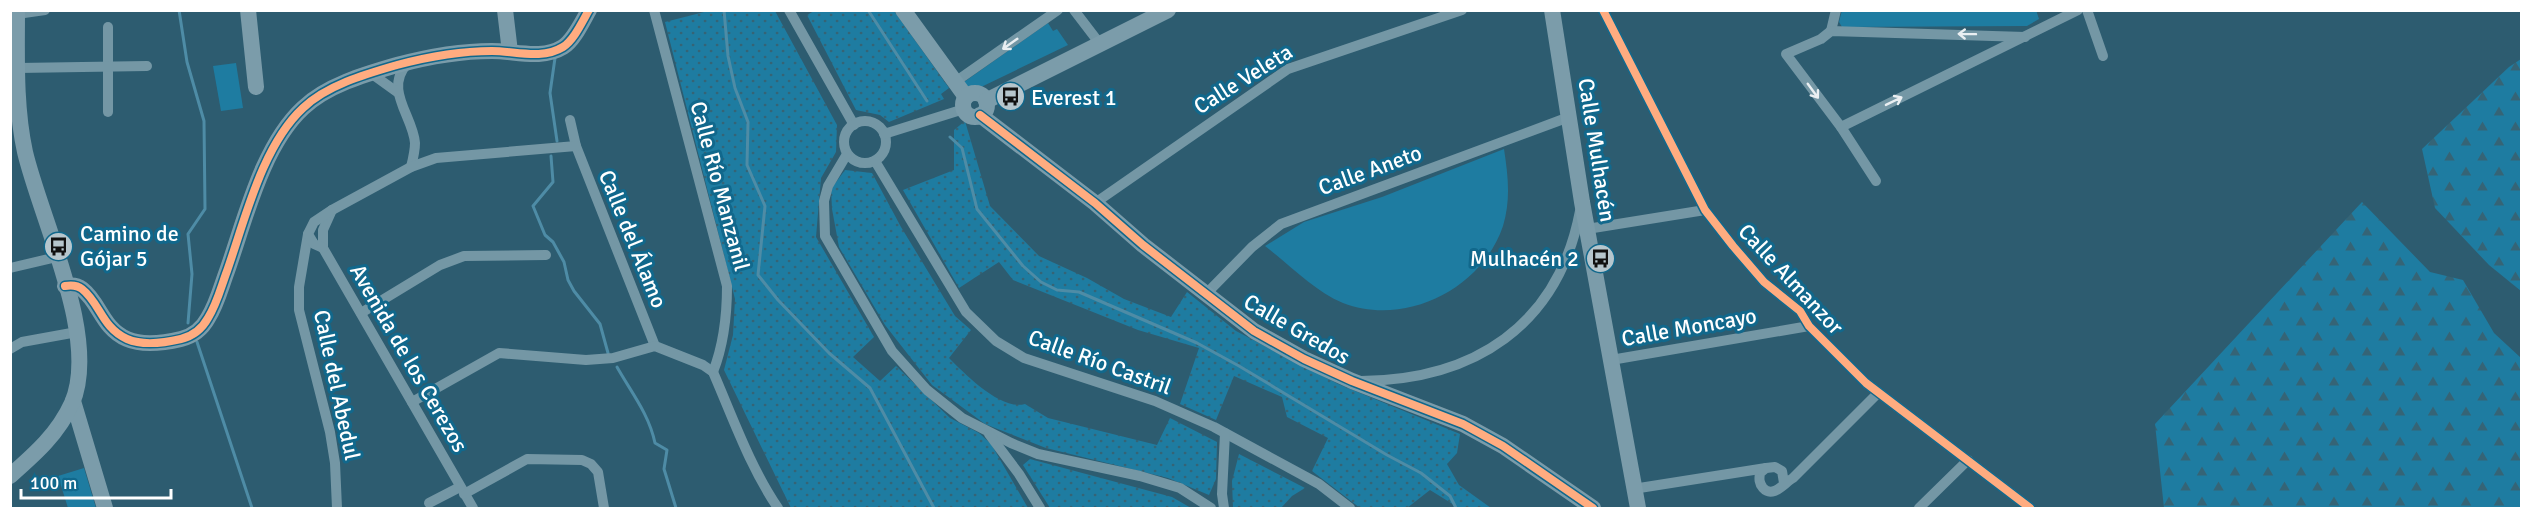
<svg xmlns="http://www.w3.org/2000/svg" width="2532" height="519" font-family="Signika,sans-serif">
<style>
.grass{fill:url(#grass-dots)}
.forest{fill:url(#forest-firs)}
.green{fill:#1e7ca1}
.lines{fill:none;stroke-linecap:round;stroke-linejoin:round}
.stream{stroke:#4e8ca6;stroke-width:3}
.street{stroke:#7497a5;stroke-width:10}
.secondary{stroke:#7b9caa;stroke-width:16}
.cycleway-casing{stroke:#11688c;stroke-width:11}
.cycleway{stroke:#ffac80;stroke-width:8}
.oneway{stroke:#eaeff2}
.labels{text-anchor:middle;dominant-baseline:central;stroke-width:6;stroke-linejoin:round;paint-order:stroke}
.street-label{font-size:22px;fill:#fff;stroke:#11688c}
.poi-label{font-size:22px;fill:#fff;stroke:#11688c;text-anchor:start}
</style>
<defs>
<pattern id="grass-dots" width="8" height="8" patternUnits="userSpaceOnUse" patternTransform="scale(1.5)"><rect width="8" height="8" fill="#1e7ca1"/><path d="M2 2h.1M6 6h.1" fill="none" stroke="#356476" stroke-width="1.8" stroke-linecap="round"/></pattern>
<pattern id="forest-firs" width="22" height="20" patternUnits="userSpaceOnUse" patternTransform="scale(1.5)"><rect width="22" height="20" fill="#1e7ca1"/><path d="M5 1l3.5 6h-7zM16 11l3.5 6h-7z" fill="#356476"/></pattern>
</defs>
<rect width="100%" height="100%" fill="#2d5c70"/>
<!-- grass -->
<g class="grass">
<polygon points="708,11 775,11 837,125 836,152 821,178 816,237 874,337 853,357 880,381 896,366 950,418 979,433 991,444 1028,508 791,508 724,370 733,335 735,299 665,22"/>
<polygon points="814,11 894,11 949,88 941,94 944,99 889,122 880,115 856,110 807,15"/>
<polygon points="965,121 990,206 1039,256 1087,278 1124,299 1171,317 1187,292 1236,331 1338,384 1460,434 1457,453 1447,464 1459,485 1491,508 1459,508 1430,490 1407,508 1360,508 1312,471 1328,438 1287,417 1282,397 1234,376 1216,420 1180,404 1199,348 1138,330 1013,280 999,262 959,288 903,190 954,170 954,130"/>
<path d="M845 170 872 173 901 227 955 316 971 330 949 358C965 374 1001 411 1025 404L1048 418 1157 445 1170 418 1217 442 1216 479 1209 495 1168 478 1046 448 985 424 932 385 885 325 839 247 832 209 831 189Z"/>
<polygon points="1239,454 1305,488 1292,496 1281,508 1233,508 1232,481"/>
<polygon points="1030,459 1172,497 1191,508 1050,508 1023,465"/>
</g>
<!-- forest -->
<g class="forest">
<polygon points="2521,59 2521,291 2489,265 2435,208 2422,149 2509,67"/>
<polygon points="2362,202 2430,272 2463,280 2494,333 2521,358 2521,508 2164,508 2155,424"/>
</g>
<!-- green -->
<g class="green">
<polygon points="1842,10 2036,10 2039,19 2027,26 1842,27 1839,22"/>
<polygon points="1048,23 1053,31 1057,29 1068,45 979,88 965,86 964,82"/>
<polygon points="236,63 243,108 221,111 213,66"/>
<path d="M1504 149C1508 175 1511 200 1503 226 1482 289 1405 327 1343 303 1314 291 1290 265 1265 246L1304 222 1382 197Z"/>
<polygon points="84,468 96,508 68,508 58,476"/>
</g>
<g class="lines">
<!-- stream -->
<g class="stream">
<polyline points="179,10 187,62 204,121 205,209 188,234 192,274 188,323"/>
<polyline points="724,10 728,56 735,88 748,122 747,165 765,206 758,275 778,300 829,353 870,388 934,508"/>
<polyline points="868,10 927,101"/>
<polyline points="555,58 550,93 557,141"/>
<polyline points="950,137 962,148 977,209 1023,266 1041,282 1057,290 1079,292 1197,343 1239,366 1387,455 1421,473 1450,496 1456,508"/>
<polyline points="551,156 553,182 533,206 545,235 553,242 564,262 568,280 574,291 600,324 608,353"/>
<polyline points="197,342 252,508"/>
<path d="M617 367C631 392 649 414 655 443L667 450 664 469 676 508"/>
</g>
<!-- street -->
<g class="street">
<path d="M654 10 727 286C727 316 724 344 713 372"/>
<polyline points="789,10 854,125"/>
<polyline points="1074,10 1100,44"/>
<polyline points="1603,10 1705,210 1733,246 1764,282 1800,311 1809,326 1866,383 2030,508"/>
<polyline points="2087,10 2103,56"/>
<polyline points="17,14 45,10"/>
<polyline points="108,27 108,112"/>
<polyline points="1831,31 1836,10"/>
<path d="M408 63C383 89 413 116 415 143 415 151 413 159 411 167"/>
<polyline points="18,68 147,66"/>
<polyline points="372,74 397,92"/>
<polyline points="955,82 1058,10"/>
<polyline points="570,120 576,146 655,346"/>
<circle cx="865" cy="142" r="21"/>
<polyline points="1841,127 2078,10"/>
<polyline points="884,134 964,109"/>
<polyline points="847,154 828,186 824,201 825,236 892,351 927,390 962,418 1011,443 1038,454 1140,476 1180,488 1211,508"/>
<polyline points="875,161 966,312 996,341 1024,358 1155,401 1214,427 1319,484 1350,508"/>
<polyline points="1876,181 1841,127 1786,54 1821,39 1831,31 2025,37"/>
<polyline points="1095,203 1288,69 1462,10"/>
<polyline points="332,210 323,230 323,248 473,508"/>
<polyline points="1587,229 1705,210"/>
<polyline points="308,234 299,287 299,310 330,432 335,463 337,508"/>
<polyline points="323,248 314,244 308,234 314,222 332,210 411,167 436,158 576,146"/>
<polyline points="10,268 57,257"/>
<polyline points="1206,294 1252,247 1281,224 1569,117"/>
<polyline points="361,313 440,265 464,256 546,255"/>
<polyline points="10,349 22,342 77,332"/>
<polyline points="1611,360 1809,326"/>
<path d="M1361 381C1474 380 1558 326 1580 211"/>
<path d="M412 402 499 353 586 360 613 358 655 346 703 365 713 372C733 418 750 467 778 508"/>
<polyline points="989,434 1019,474 1040,508"/>
<path d="M1784 483 1782 471 1775 467 1766 468 1760 473C1759 479 1759 483 1763 488 1773 499 1784 483 1793 478L1878 393"/>
<polyline points="1633,489 1766,468"/>
<polyline points="464,494 527,459 582,460 591,464 598,472 604,508"/>
<polyline points="429,503 460,487"/>
<polyline points="1224,508 1222,494 1225,433"/>
<polyline points="1919,508 1968,460"/>
</g>
<!-- secondary -->
<g class="secondary">
<polyline points="248,10 256,87"/>
<polyline points="505,10 510,52"/>
<polyline points="903,10 966,97"/>
<polyline points="1552,10 1582,202 1638,508"/>
<circle cx="975" cy="105" r="12"/>
<polyline points="986,101 1168,10"/>
<polyline points="980,115 1095,203 1143,245 1254,331 1304,359 1352,381 1463,424 1503,446 1593,508"/>
<path d="M65 286C71 285 77 285 82 289 100 303 102 328 127 339 143 346 164 343 181 339 193 336 202 329 208 318 217 304 221 287 227 271 245 220 262 146 303 108 327 85 366 74 397 65 427 57 461 51 492 51 515 51 542 60 563 47 574 40 582 22 589 10"/>
<polyline points="73,401 105,508"/>
<path d="M10 476C35 454 58 434 72 403 100 338 41 220 25 152 15 106 17 57 17 10"/>
</g>
<defs>
<g id="cycleway">
<polyline points="1603,10 1705,210 1733,246 1764,282 1800,311 1809,326 1866,383 2030,508"/>
<polyline points="980,115 1095,203 1143,245 1254,331 1304,359 1352,381 1463,424 1503,446 1593,508"/>
<path d="M65 286C71 285 77 285 82 289 100 303 102 328 127 339 143 346 164 343 181 339 193 336 202 329 208 318 217 304 221 287 227 271 245 220 262 146 303 108 327 85 366 74 397 65 427 57 461 51 492 51 515 51 542 60 563 47 574 40 582 22 589 10"/>
</g>
</defs>
<!-- cycleway casing -->
<use href="#cycleway" class="cycleway-casing"/>
<!-- cycleway -->
<use href="#cycleway" class="cycleway"/>
</g>
<!-- one-way arrows -->
<defs><path id="oneway-shaft" d="M-6 0H5M1.5-3L5.5 0L1.5 3" fill="none" stroke-width="1.6" stroke-linecap="round" stroke-linejoin="round" transform="scale(1.5)"/></defs>
<g class="oneway">
<use href="#oneway-shaft" transform="translate(1967 34) rotate(-179)"/>
<use href="#oneway-shaft" transform="translate(1010 44) rotate(145)"/>
<use href="#oneway-shaft" transform="translate(1813 91) rotate(54)"/>
<use href="#oneway-shaft" transform="translate(1894 101) rotate(-26)"/>
</g>
<!-- icons -->
<defs>
<symbol id="bus-disc" viewBox="-11 -11 22 22"><circle r="9.5" fill="#b6c6cd" stroke="#11688c"/><path d="M-5-6H5V4H4V6H2V4H-2V6H-4V4H-5ZM-3.5-4V0h7V-4ZM-3.5 1.2v1.5H-2V1.2ZM2 1.2v1.5H3.5V1.2Z" fill="#111"/></symbol>
</defs>
<g fill-rule="evenodd">
<use href="#bus-disc" x="994" y="80" width="33" height="33"/>
<use href="#bus-disc" x="42" y="230" width="33" height="33"/>
<use href="#bus-disc" x="1584" y="242" width="33" height="33"/>
</g>
<g class="labels">
<!-- street labels -->
<g class="street-label">
<text transform="translate(1243 79) rotate(-32)">Calle Veleta</text>
<text transform="translate(1597 150) rotate(81)">Calle Mulhacén</text>
<text transform="translate(1370 170) rotate(-20)">Calle Aneto</text>
<text transform="translate(720 186) rotate(75)">Calle Río Manzanil</text>
<text transform="translate(633 239) rotate(68)">Calle del Álamo</text>
<text transform="translate(1791 279) rotate(47)">Calle Almanzor</text>
<text transform="translate(1689 327) rotate(-10)">Calle Moncayo</text>
<text transform="translate(1297 329) rotate(30)">Calle Gredos</text>
<text transform="translate(409 358) rotate(60)">Avenida de los Cerezos</text>
<text transform="translate(1100 362) rotate(20)">Calle Río Castril</text>
<text transform="translate(337 385) rotate(78)">Calle del Abedul</text>
</g>
<!-- poi labels -->
<g class="poi-label">
<text x="1031" y="97">Everest 1</text>
<text x="80" y="233">Camino de<tspan x="80" dy="25">Gójar 5</tspan></text>
<text x="1579" y="258" text-anchor="end">Mulhacén 2</text>
</g>
</g>
<!-- border -->
<rect width="2532" height="519" fill="none" stroke="#ffffff" stroke-width="24"/>
<!-- scale -->
<path d="M21 489v9h150v-9" fill="none" stroke="#ffffff" stroke-width="3"/>
<text x="30" y="489" font-size="18" fill="#ffffff" stroke="#11688c" stroke-width="4.5" paint-order="stroke">100 m</text>
</svg>
